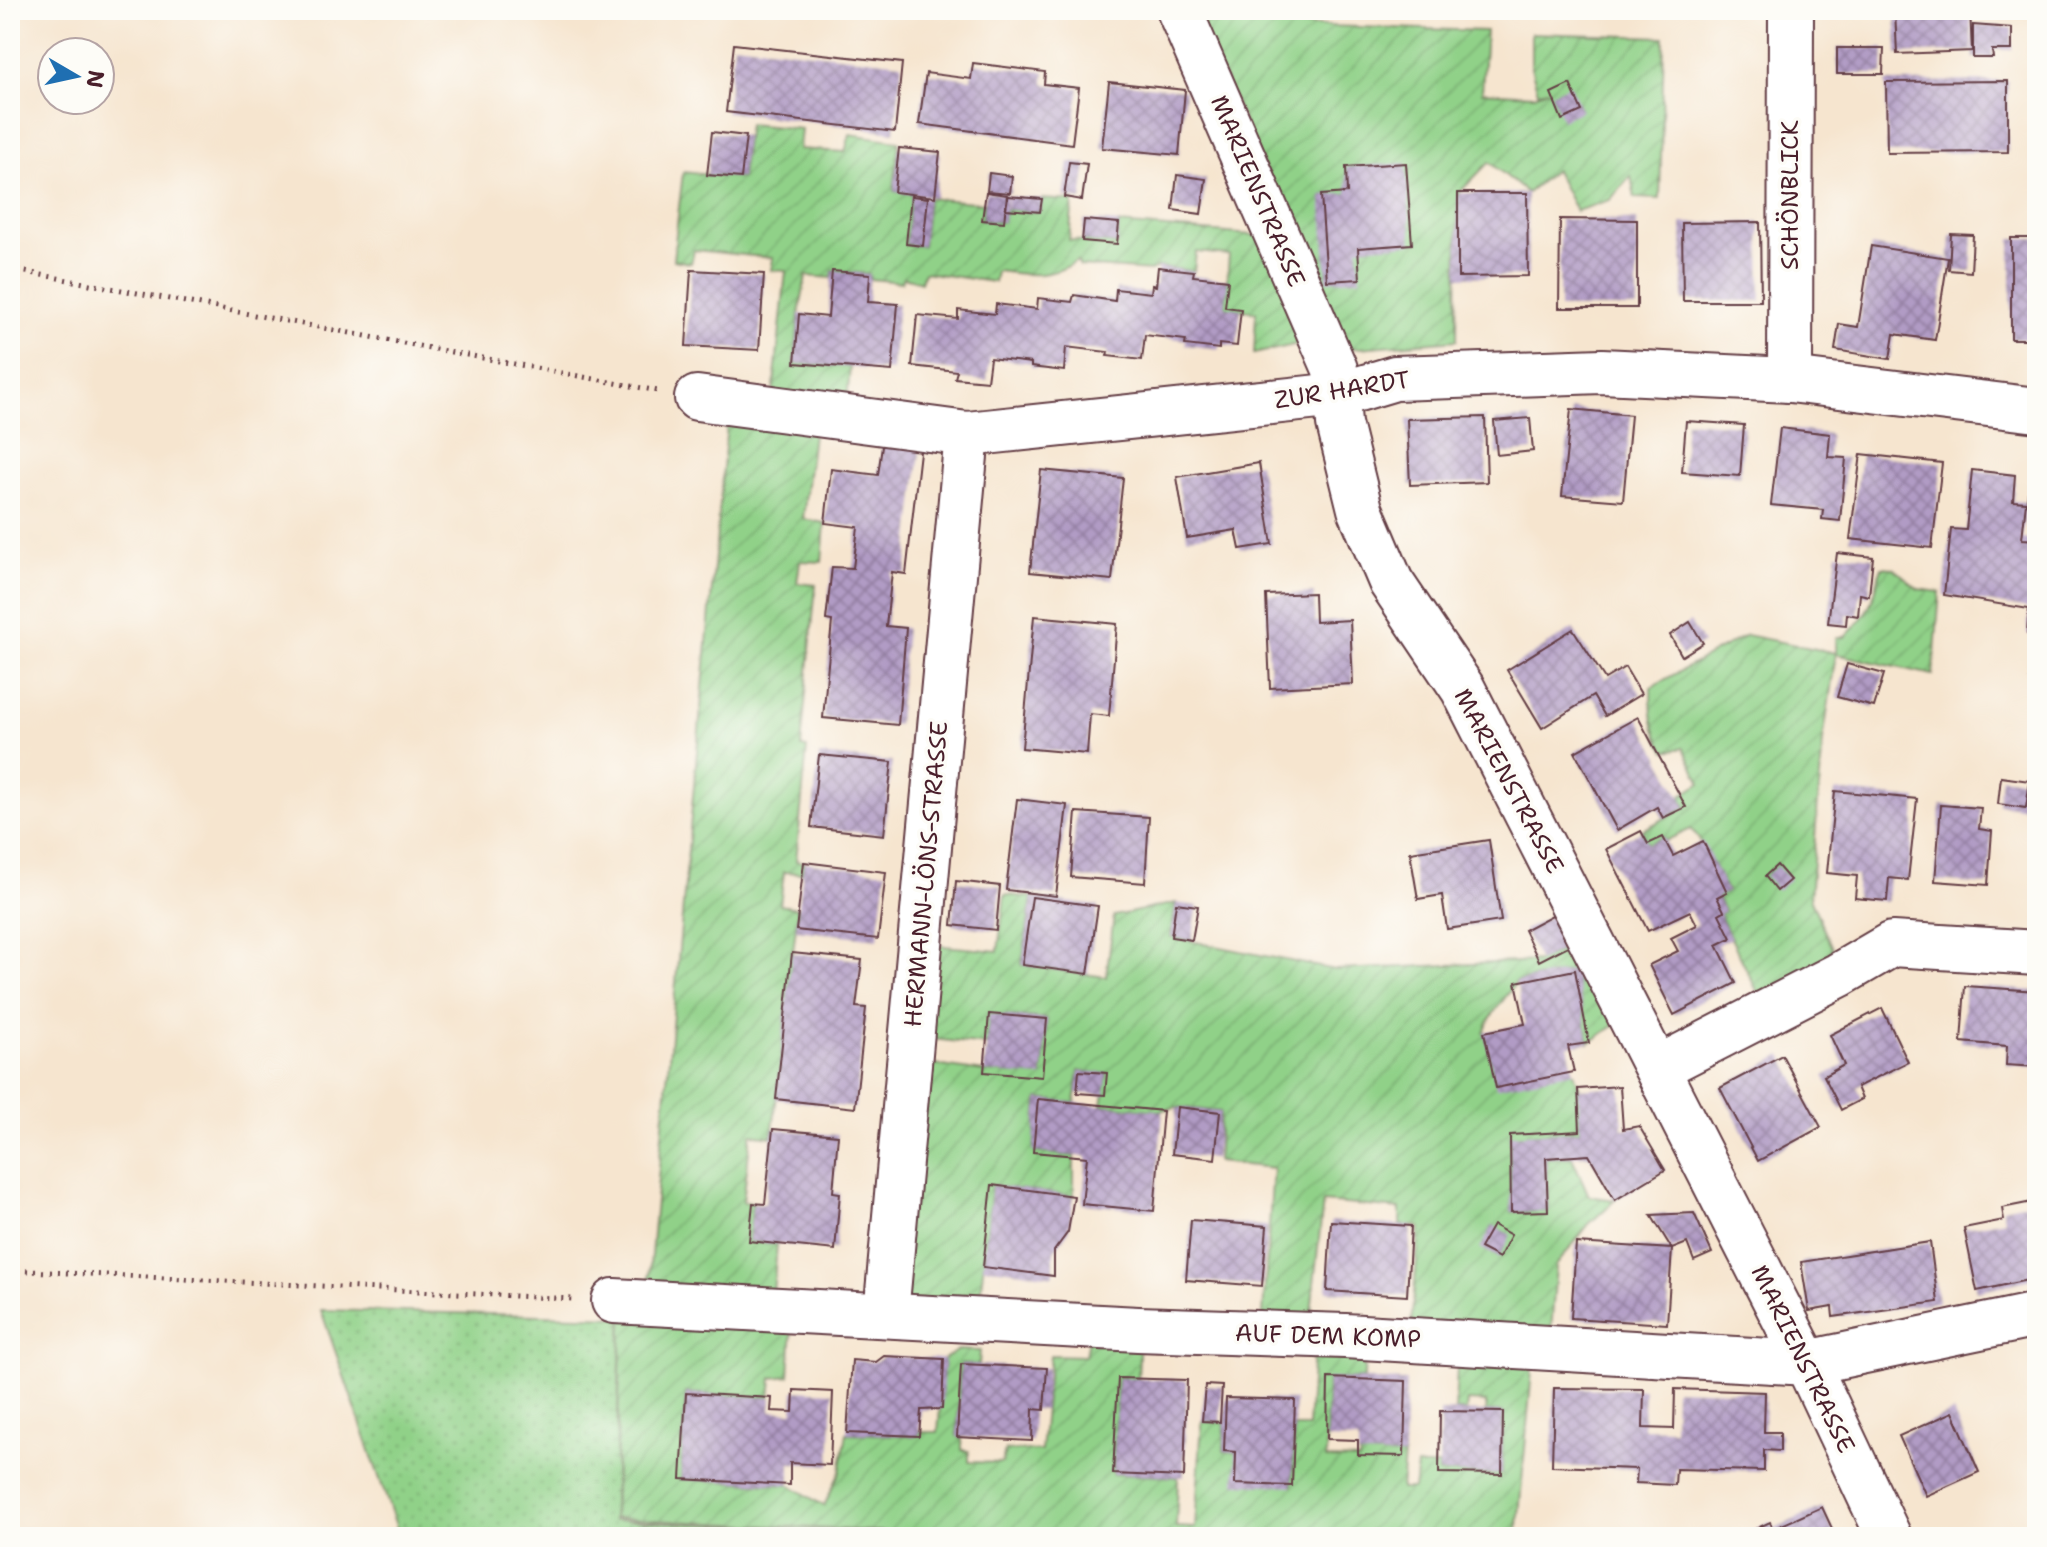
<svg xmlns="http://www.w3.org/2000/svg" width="2047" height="1547" font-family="'Shantell Sans',sans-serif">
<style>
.grass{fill:url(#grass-dots);stroke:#6d785a;stroke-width:2}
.garden{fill:url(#garden-furrows);stroke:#6d785a;stroke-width:2}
.building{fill:url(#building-cross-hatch)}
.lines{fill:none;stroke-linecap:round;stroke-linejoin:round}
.minor-casing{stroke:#643d44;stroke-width:48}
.path{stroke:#643d44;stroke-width:5;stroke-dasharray:2 6;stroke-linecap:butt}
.minor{stroke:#fff;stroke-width:44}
.labels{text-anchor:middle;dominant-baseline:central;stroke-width:7;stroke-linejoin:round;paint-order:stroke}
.street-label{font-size:24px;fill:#4a1f2b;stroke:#fdfcf7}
</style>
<defs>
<pattern id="grass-dots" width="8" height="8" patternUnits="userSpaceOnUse" patternTransform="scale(2)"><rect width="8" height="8" fill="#90d188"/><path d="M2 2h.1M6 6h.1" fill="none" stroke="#7eb376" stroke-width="1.8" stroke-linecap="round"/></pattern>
<pattern id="garden-furrows" width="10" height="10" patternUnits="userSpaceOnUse" patternTransform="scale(2)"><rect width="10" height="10" fill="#90d188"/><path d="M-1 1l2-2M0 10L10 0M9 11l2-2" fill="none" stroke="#7eb376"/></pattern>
<pattern id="building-cross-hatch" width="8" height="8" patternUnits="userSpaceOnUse" patternTransform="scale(2)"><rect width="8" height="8" fill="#b19bc5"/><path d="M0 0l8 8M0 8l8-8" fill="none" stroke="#927ea0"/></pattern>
</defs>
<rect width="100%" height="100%" fill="#fdfcf7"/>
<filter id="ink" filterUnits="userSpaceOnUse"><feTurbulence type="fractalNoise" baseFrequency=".0125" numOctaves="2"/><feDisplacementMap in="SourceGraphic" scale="16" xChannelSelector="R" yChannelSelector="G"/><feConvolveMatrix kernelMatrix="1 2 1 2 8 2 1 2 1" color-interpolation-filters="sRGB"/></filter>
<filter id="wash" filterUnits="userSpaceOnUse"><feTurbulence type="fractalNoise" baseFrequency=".006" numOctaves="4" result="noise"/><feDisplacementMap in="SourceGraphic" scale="32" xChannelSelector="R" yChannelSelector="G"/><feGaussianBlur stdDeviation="1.8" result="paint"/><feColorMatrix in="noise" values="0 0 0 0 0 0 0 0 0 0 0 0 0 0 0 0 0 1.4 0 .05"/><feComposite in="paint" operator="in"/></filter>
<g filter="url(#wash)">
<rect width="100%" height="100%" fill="#f6e5cf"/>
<!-- grass -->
<polygon class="grass" points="321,1310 622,1317 613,1520 968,1537 400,1537"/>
<!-- garden -->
<g class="garden">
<polygon points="1199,22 1486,31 1482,92 1534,95 1548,90 1538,92 1531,67 1531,33 1664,37 1660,199 1635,198 1631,176 1610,200 1576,211 1555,170 1527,193 1489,162 1458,194 1457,340 1346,349"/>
<path d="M748 124 801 129 799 149 845 152 850 134 899 141 894 191 912 194 906 244 923 246 928 198 984 203 982 220 1003 222 1005 209 1039 212 1042 199 1073 201 1069 240 1116 244 1119 224 1276 237 1320 339 1254 354 1256 312 1225 307 1229 255 1196 252 1194 271 1158 267 1151 271 1080 266 1077 261C1051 279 1026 275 996 271L994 282 924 272 921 282 904 277 901 282 870 279 869 274 833 271 832 278 806 276 799 314 795 363 850 367 846 414 772 406 786 271 771 270 773 258 694 250 691 263 673 260 683 172 741 178Z"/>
<polygon points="815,416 803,519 825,523 822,562 800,561 797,583 816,585 801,747 807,748 796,861 804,862 802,873 784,872 780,905 798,908 773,1129 771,1137 751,1134 743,1202 753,1203 749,1241 777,1244 772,1306 648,1288 727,424"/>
<path d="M1881 567 1894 568 1918 589 1940 592 1933 675 1836 654 1823 741 1810 898 1842 971 1767 1011 1719 914 1724 911 1717 897 1727 891 1701 842 1691 829 1665 841 1663 837 1648 844 1641 831 1686 807 1680 796 1701 783 1684 748 1666 751C1651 730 1651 712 1651 687L1746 635 1836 653V637H1845C1869 613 1875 599 1881 567Z"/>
<path d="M1005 895 1032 897 1022 965 1106 977 1114 916 1176 903 1171 937 1335 970 1539 961 1570 946 1628 1016 1589 1043 1574 971 1516 982C1505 1000 1490 1013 1484 1032L1574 1072 1580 1089V1131L1510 1136 1512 1212 1548 1211 1546 1158 1572 1157 1589 1196 1615 1200 1589 1224 1556 1266 1550 1345 1410 1336 1420 1227 1400 1225V1209L1323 1202 1309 1330 1262 1329 1273 1168 1217 1162 1220 1112 1177 1107 1159 1111 1102 1105 1107 1074 1079 1071 1075 1103 1038 1099 1034 1152 1074 1156V1196L992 1186 978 1316 893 1309 914 1062 984 1072 1042 1076 1047 1019 990 1014 986 1045 915 1037 922 944 998 951Z"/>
<polygon points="623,1302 793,1310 789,1376 772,1378 770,1398 686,1393 681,1479 790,1485 824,1506 840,1472 847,1433 918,1436 919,1432 938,1432 944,1359 958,1350 980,1351 979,1365 961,1364 957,1436 962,1437 962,1450 969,1451 969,1462 1002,1463 1005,1450 1041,1451 1050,1355 1085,1356 1090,1327 1140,1331 1138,1379 1118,1378 1113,1474 1178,1477 1176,1527 1195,1528 1202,1421 1225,1423 1224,1451 1236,1452 1292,1485 1294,1427 1308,1427 1314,1336 1365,1339 1364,1379 1328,1379 1326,1459 1359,1460 1360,1454 1404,1456 1401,1489 1414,1489 1417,1466 1439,1466 1439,1473 1502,1474 1503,1412 1485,1412 1486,1402 1467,1401 1466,1411 1455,1411 1458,1343 1534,1348 1517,1537 992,1537 614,1518"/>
</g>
<g id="blocks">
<!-- building -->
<g class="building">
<polygon points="1895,10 1970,10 1972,51 1897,54"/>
<polygon points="1973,25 2012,28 2012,50 1992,50 1993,58 1973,58"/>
<polygon points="734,44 902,63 895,132 726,112"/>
<polygon points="1837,48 1884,48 1883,74 1837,74"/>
<polygon points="973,63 1045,72 1044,84 1079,88 1072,144 919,124 926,73 971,79"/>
<polygon points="2008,81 2008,152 1887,153 1886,82"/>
<polygon points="1109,82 1185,90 1179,155 1102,148"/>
<polygon points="1570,84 1582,111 1562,120 1551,93"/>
<polygon points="712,132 746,136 741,178 707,175"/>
<polygon points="899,148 940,152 935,197 894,192"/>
<polygon points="1069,162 1087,164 1082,200 1064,197"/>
<polygon points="1406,163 1412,244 1358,248 1360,279 1327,281 1321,195 1347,193 1346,167"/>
<polygon points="989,173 1012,176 1010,193 987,191"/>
<polygon points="1177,175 1206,179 1201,214 1173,210"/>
<polygon points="986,192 1007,195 1004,222 982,220"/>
<polygon points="1458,193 1527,193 1528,276 1458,277"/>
<polygon points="911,196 928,198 923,246 906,244"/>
<polygon points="1008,196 1042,199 1040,212 1006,209"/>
<polygon points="1560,219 1637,220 1637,308 1559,308"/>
<polygon points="1084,220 1119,223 1117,244 1082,241"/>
<polygon points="1760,222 1761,301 1683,301 1682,223"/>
<polygon points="1951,234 1973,235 1971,272 1949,270"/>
<polygon points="2011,238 2037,238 2037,358 2029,358 2029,339 2011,339"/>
<polygon points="1871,246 1948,258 1935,340 1894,334 1890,359 1835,350 1839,324 1858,327"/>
<polygon points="1158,267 1194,271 1193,276 1228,280 1225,307 1241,309 1237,346 1219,344 1219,349 1185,345 1186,340 1145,335 1142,360 1107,356 1108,352 1066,347 1064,371 1031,367 1031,363 990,358 987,381 955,378 957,371 912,366 917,315 958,319 958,310 995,314 996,304 1037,309 1038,298 1072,302 1074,295 1115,301 1116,289 1151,293 1152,285 1156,286"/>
<polygon points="691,270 764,274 759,350 686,346"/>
<polygon points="832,271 870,274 868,302 898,304 892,371 795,363 799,314 828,317"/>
<polygon points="1571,409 1631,415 1623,501 1562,496"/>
<polygon points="1485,417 1487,482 1410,485 1407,419"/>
<polygon points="1530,418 1533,451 1497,455 1494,421"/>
<polygon points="1686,421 1744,425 1740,476 1682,472"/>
<polygon points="1780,428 1830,434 1828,457 1846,458 1840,521 1822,519 1823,510 1771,505"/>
<polygon points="883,439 921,443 906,574 892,572 886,626 906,628 898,725 823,718 832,621 826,620 832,567 853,568 858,527 825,523 831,469 878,475"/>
<polygon points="2033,451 2037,452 2037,500 2027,499"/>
<polygon points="1861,454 1942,463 1932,548 1850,539"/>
<polygon points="1259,463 1272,544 1240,549 1236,530 1187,538 1177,477"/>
<polygon points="1041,470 1123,478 1112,580 1030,572"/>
<polygon points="1972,470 2015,475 2013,501 2026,502 2022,539 2037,540 2037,635 2027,634 2029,609 1944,595 1951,529 1966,530"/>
<polygon points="1837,553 1873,557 1869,596 1860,594 1858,616 1847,614 1846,625 1828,623"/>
<polygon points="1314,593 1315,622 1350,620 1353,684 1270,688 1266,595"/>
<polygon points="1034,616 1117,624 1109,716 1090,714 1087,754 1022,748"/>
<polygon points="1690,622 1703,643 1682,656 1670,635"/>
<polygon points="1573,629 1605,679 1625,667 1641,694 1605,716 1593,696 1542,728 1507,670"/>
<polygon points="2032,652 2037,653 2037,680 2029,679"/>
<polygon points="1847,664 1884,674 1874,707 1837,697"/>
<polygon points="1638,717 1686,807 1663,818 1657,807 1617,830 1575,752"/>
<polygon points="819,755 892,762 884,835 811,827"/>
<polygon points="2001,777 2030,781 2026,808 1998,804"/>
<polygon points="1835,791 1917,799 1908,880 1889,878 1887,901 1855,898 1857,876 1827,873"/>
<polygon points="1017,799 1067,805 1056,896 1006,890"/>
<polygon points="1941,805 1981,808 1979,829 1992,831 1988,885 1935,881"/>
<polygon points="1076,812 1149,817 1145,883 1071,877"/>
<polygon points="1641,831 1648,844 1663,837 1673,856 1703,841 1727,892 1717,897 1724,911 1719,914 1731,938 1717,945 1736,983 1674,1015 1649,965 1678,951 1671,938 1697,925 1690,911 1648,931 1606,849"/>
<polygon points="1489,840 1501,921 1447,929 1442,895 1418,899 1410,852"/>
<polygon points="804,862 886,872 878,939 796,930"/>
<polygon points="1777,865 1790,880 1777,891 1765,876"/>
<polygon points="956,881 1000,886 996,930 952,925"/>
<polygon points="1032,897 1098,906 1088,974 1022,965"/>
<polygon points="1176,903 1198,906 1192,940 1171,937"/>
<polygon points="1554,914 1570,945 1539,961 1524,930"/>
<polygon points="792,953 862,960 856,1007 866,1008 855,1108 776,1099"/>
<polygon points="1575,970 1589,1043 1568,1046 1574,1072 1496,1088 1484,1032 1525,1024 1516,982"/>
<polygon points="1965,986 2037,991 2037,1067 2006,1065 2007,1046 1961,1042"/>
<polygon points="1882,1008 1908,1062 1857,1087 1862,1099 1841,1110 1824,1076 1844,1065 1830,1035"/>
<polygon points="989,1014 1047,1019 1042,1077 984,1072"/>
<polygon points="1782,1055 1821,1127 1758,1161 1720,1088"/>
<polygon points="1079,1071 1107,1073 1105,1095 1077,1093"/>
<polygon points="1620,1086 1623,1129 1639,1126 1665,1170 1615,1200 1589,1155 1546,1158 1548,1211 1511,1212 1510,1135 1580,1131 1578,1089"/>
<polygon points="1038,1099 1163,1111 1154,1211 1082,1204 1087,1157 1033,1152"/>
<polygon points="1177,1107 1220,1112 1215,1159 1172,1154"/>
<polygon points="773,1129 838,1135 833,1192 840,1193 835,1250 749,1241 753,1203 765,1204"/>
<polygon points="992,1185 1074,1196 1068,1232 1054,1251 1054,1276 983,1267"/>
<polygon points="2037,1201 2037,1278 1977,1291 1964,1228 2004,1220 2002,1208"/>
<polygon points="1694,1213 1712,1253 1694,1261 1687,1243 1672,1249 1651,1215"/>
<polygon points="1191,1220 1267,1226 1262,1286 1186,1280"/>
<polygon points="1331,1221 1411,1226 1407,1296 1327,1291"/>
<polygon points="1493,1225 1511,1235 1499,1258 1480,1248"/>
<polygon points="1930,1242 1938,1302 1833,1317 1832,1307 1809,1311 1801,1262"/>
<polygon points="1576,1243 1672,1249 1667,1324 1571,1318"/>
<polygon points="884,1356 944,1359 942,1409 921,1410 919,1436 847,1433 852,1360 876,1362"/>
<polygon points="961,1364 1047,1368 1044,1410 1033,1409 1032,1441 957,1437"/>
<polygon points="1118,1378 1187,1380 1184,1477 1113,1474"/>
<polygon points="1328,1378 1406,1381 1404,1456 1358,1455 1358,1440 1327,1439"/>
<polygon points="1205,1385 1222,1386 1220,1422 1202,1421"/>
<polygon points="1554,1388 1644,1389 1643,1428 1674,1429 1675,1389 1765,1392 1764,1432 1780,1432 1780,1451 1764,1450 1764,1471 1676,1469 1675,1485 1636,1483 1637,1469 1552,1466"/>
<polygon points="794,1390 833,1392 830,1465 790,1463 790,1485 681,1479 686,1393 772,1398 771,1411 793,1412"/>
<polygon points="1226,1398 1295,1400 1292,1486 1235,1484 1236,1452 1224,1451"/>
<polygon points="1440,1411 1503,1412 1502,1474 1439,1473"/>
<polygon points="1953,1412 1979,1472 1926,1496 1899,1436"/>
<polygon points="1822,1507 1836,1537 1738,1537 1770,1522 1773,1529"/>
</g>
</g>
</g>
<g filter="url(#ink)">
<use href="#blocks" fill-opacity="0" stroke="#643d44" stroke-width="2"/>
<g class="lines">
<defs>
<g id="minor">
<polyline points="1179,10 1335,369 1339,424 1360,509 1391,582 1463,689 1807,1363 1889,1537"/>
<polyline points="1790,380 1791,10"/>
<polyline points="697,398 967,434 1338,395 1395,378 1602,371 1790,380 2037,410"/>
<polyline points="1658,1068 1839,975 1892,944 2037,953"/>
<polyline points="614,1301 1138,1329 1345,1336 1807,1363 2037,1315"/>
<polyline points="886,1314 967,434"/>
</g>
</defs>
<!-- minor casing -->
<use href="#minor" class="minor-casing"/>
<!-- path -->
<g class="path">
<polyline points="10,269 658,391"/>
<polyline points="10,1270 573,1299"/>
</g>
<!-- minor -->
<use href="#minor" class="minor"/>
</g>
</g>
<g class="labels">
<!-- street labels -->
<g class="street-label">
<text transform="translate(1258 191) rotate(67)">MARIENSTRASSE</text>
<text transform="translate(1790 195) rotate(-90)">SCHÖNBLICK</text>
<text transform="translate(1342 390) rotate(-9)">ZUR HARDT</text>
<text transform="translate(1509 781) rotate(62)">MARIENSTRASSE</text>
<text transform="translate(926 874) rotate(-85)">HERMANN-LÖNS-STRASSE</text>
<text transform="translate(1328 1336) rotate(2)">AUF DEM KOMP</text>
<text transform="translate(1803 1359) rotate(64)">MARIENSTRASSE</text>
</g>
</g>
<!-- margin -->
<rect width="2047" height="1547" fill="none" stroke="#fdfcf7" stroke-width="40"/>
<!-- north arrow -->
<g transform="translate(76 76) rotate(99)"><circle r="38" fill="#fdfcf7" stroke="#b5a4a5" stroke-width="2"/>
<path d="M0-6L14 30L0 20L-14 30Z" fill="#1f6fb2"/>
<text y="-12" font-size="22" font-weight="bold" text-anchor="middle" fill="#4a1f2b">N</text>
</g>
</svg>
